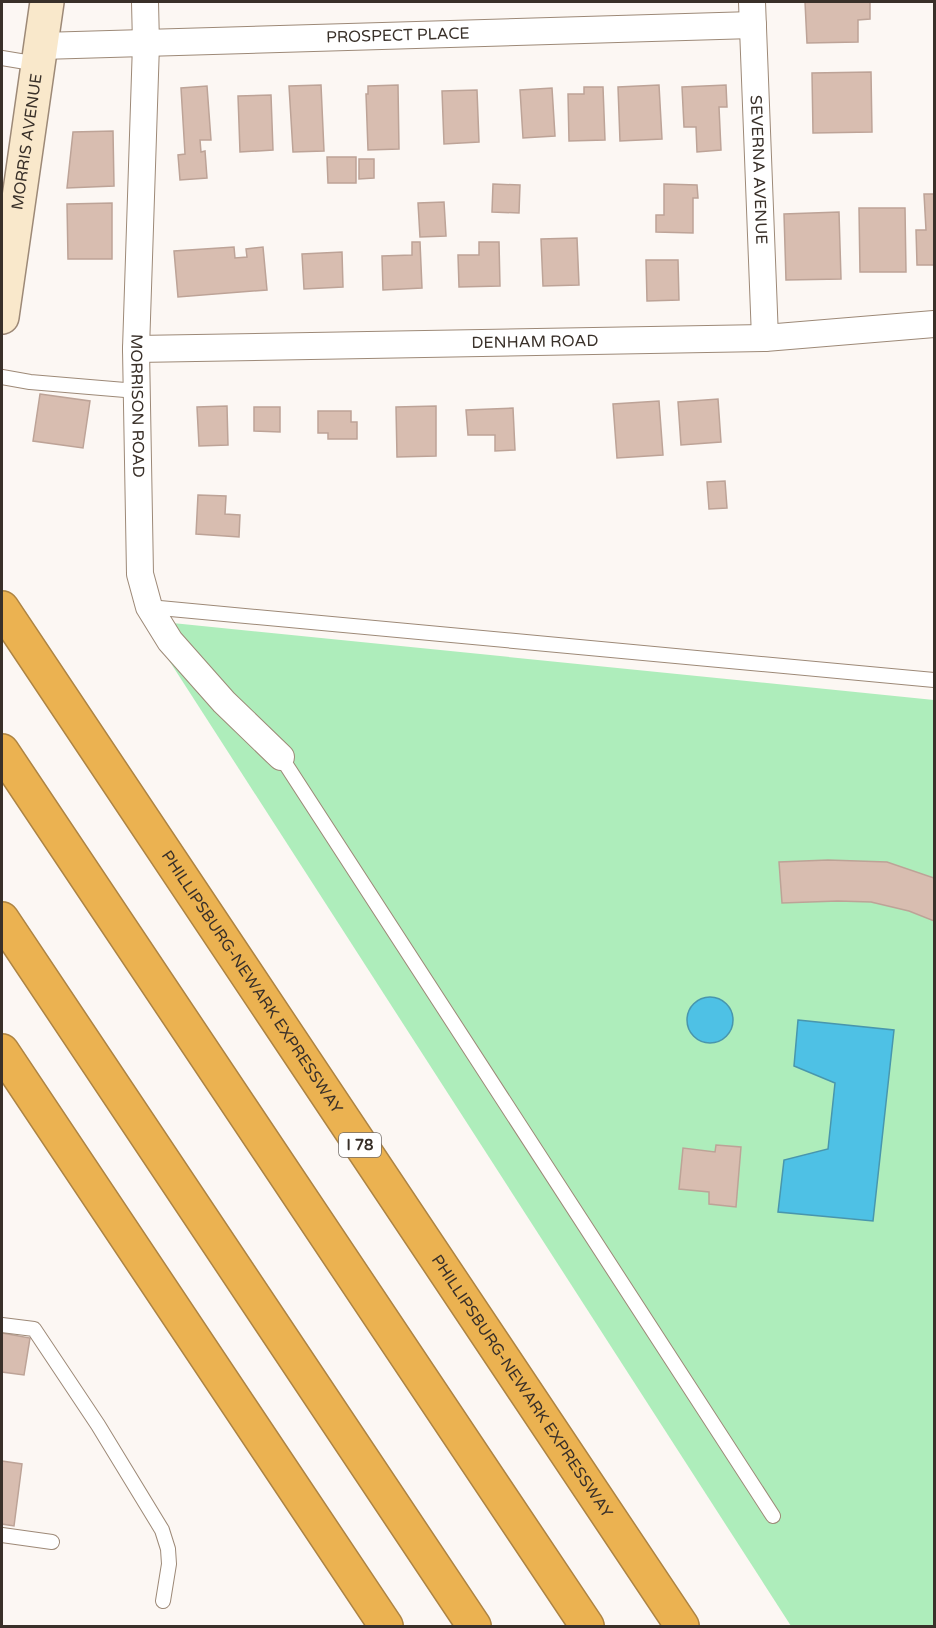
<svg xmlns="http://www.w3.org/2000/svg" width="936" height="1628" font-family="'Varela Round',sans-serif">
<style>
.green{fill:#aeedbb}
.water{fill:#4ec1e5;stroke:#4896ad;stroke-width:1.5}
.building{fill:#d8bdb0;stroke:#bda397;stroke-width:1.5}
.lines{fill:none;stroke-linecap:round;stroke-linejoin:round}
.service-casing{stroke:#9d8977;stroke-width:16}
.minor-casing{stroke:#9d8977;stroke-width:28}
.secondary-casing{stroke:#9d8977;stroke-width:36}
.motorway-casing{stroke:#ad8443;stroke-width:36}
.service{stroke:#fff;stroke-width:14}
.minor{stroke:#fff;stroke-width:26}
.secondary{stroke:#f9e8cb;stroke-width:33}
.motorway{stroke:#ebb251;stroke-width:33}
.labels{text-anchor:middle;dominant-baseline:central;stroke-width:6;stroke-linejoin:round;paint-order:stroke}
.shield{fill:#fff;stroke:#746e69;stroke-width:1.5}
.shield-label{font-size:15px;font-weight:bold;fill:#393029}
.street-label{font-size:16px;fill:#393029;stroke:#fff}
</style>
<rect width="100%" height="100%" fill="#fcf7f3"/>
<!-- green -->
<polygon class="green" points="143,620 934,700 934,1626 791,1626"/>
<!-- water -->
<g class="water">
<circle cx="710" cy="1020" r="23"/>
<polygon points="798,1020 894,1030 873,1221 778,1212 784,1160 828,1149 835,1083 794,1066"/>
</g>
<!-- building -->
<g class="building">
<polygon points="805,2 870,2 870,19 858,20 858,42 807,43"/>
<polygon points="871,72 872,132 813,133 812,73"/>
<polygon points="321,85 324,151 293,152 289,86"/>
<polygon points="398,85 399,149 368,150 366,94 368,94 368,86"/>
<polygon points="659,85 662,139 620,141 618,87"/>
<polygon points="726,85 727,107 719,107 721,150 697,152 696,127 684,127 682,87"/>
<polygon points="207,86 211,140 200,140 201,152 205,151 207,178 180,180 178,155 185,154 181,88"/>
<polygon points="584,87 603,87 605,140 569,141 568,94 584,94"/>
<polygon points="552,88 555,136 523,138 520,90"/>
<polygon points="477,90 479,142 444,144 442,91"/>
<polygon points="271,95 273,150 240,152 238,96"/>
<polygon points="113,131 114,186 67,188 73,132"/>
<polygon points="327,157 356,157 356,183 328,183"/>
<polygon points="359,159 374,159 374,178 359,179"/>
<polygon points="493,184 520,185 519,213 492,212"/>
<polygon points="664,184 697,185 698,198 693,198 693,233 656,232 656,215 664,215"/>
<polygon points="924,194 934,194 934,265 917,265 916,230 926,230"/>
<polygon points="444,202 446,236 420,237 418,203"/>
<polygon points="112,203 112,259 68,259 67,204"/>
<polygon points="859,208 905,208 906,272 860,272"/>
<polygon points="839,212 841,279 786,280 784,214"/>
<polygon points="577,238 579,285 543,286 541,239"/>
<polygon points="412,242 420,242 422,288 383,290 382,256 412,255"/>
<polygon points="479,242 499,242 500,286 459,287 458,255 479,255"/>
<polygon points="234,247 235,258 247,257 246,249 263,247 267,290 178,297 174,251"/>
<polygon points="342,252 343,287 304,289 302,254"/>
<polygon points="646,260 678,260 679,300 647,301"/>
<polygon points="40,394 90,401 83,448 33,441"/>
<polygon points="718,399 721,442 681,445 678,402"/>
<polygon points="659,401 663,455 617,458 613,404"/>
<polygon points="227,406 228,445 199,446 197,407"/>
<polygon points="436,406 436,456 397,457 396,407"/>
<polygon points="254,407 280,407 280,432 254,431"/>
<polygon points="513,408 515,450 495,451 495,435 468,435 466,410"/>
<polygon points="318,411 351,411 351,422 357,422 357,439 328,439 328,433 318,433"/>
<polygon points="725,481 727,508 709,509 707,482"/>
<polygon points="198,495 226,496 225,514 240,515 239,537 196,534"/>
<polygon points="828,860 887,862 934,878 934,921 909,911 871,902 838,901 782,903 779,862"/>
<polygon points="716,1145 741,1147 736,1207 709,1204 709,1192 679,1189 683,1148 715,1152"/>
<polygon points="2,1333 30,1338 24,1375 2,1372"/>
<polygon points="2,1461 22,1464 14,1526 2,1524"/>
</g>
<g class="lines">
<defs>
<g id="service">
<polyline points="2,58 38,64"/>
<polyline points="2,377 30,382 137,391"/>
<polyline points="149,607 934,680"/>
<polyline points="281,757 773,1516"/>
<polyline points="2,1325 34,1329 98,1425 162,1530 168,1549 169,1564 163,1601"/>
<polyline points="2,1535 52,1542"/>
</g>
<g id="minor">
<path id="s1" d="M145 2 146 44 136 349 140 574 149 607 170 641 224 702 281 757"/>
<path id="s2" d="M752 2 765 338"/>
<path id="s3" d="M41 46 753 25"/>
<path id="s4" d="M136 349 765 338 934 324"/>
</g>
<g id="secondary">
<path id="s5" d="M2 317 47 2"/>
</g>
<g id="motorway">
<path id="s6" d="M2 608 682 1626"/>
<polyline points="2,751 587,1626"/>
<polyline points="2,919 474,1626"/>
<polyline points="2,1051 386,1626"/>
</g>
</defs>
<!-- service casing -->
<use href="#service" class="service-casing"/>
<!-- minor casing -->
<use href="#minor" class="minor-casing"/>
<!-- secondary casing -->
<use href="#secondary" class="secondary-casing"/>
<!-- motorway casing -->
<use href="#motorway" class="motorway-casing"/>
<!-- service -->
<use href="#service" class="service"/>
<!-- minor -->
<use href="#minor" class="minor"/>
<!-- secondary -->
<use href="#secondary" class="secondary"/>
<!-- motorway -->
<use href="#motorway" class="motorway"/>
</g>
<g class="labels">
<!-- shield labels -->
<rect class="shield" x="339" y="1133" width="42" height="24" rx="4.5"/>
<g class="shield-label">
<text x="360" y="1145">I 78</text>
</g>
<!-- street labels -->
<g class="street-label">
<text stroke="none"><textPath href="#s3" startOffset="357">PROSPECT PLACE</textPath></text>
<text stroke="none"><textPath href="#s5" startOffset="177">MORRIS AVENUE</textPath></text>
<text stroke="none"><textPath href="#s2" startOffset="168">SEVERNA AVENUE</textPath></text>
<text stroke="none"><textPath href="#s4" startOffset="399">DENHAM ROAD</textPath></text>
<text stroke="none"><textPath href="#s1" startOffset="404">MORRISON ROAD</textPath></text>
<text stroke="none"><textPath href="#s6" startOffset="450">PHILLIPSBURG-NEWARK EXPRESSWAY</textPath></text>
<text stroke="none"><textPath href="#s6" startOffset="936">PHILLIPSBURG-NEWARK EXPRESSWAY</textPath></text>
</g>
</g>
<!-- border -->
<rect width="936" height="1628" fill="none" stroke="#393029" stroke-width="6"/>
</svg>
